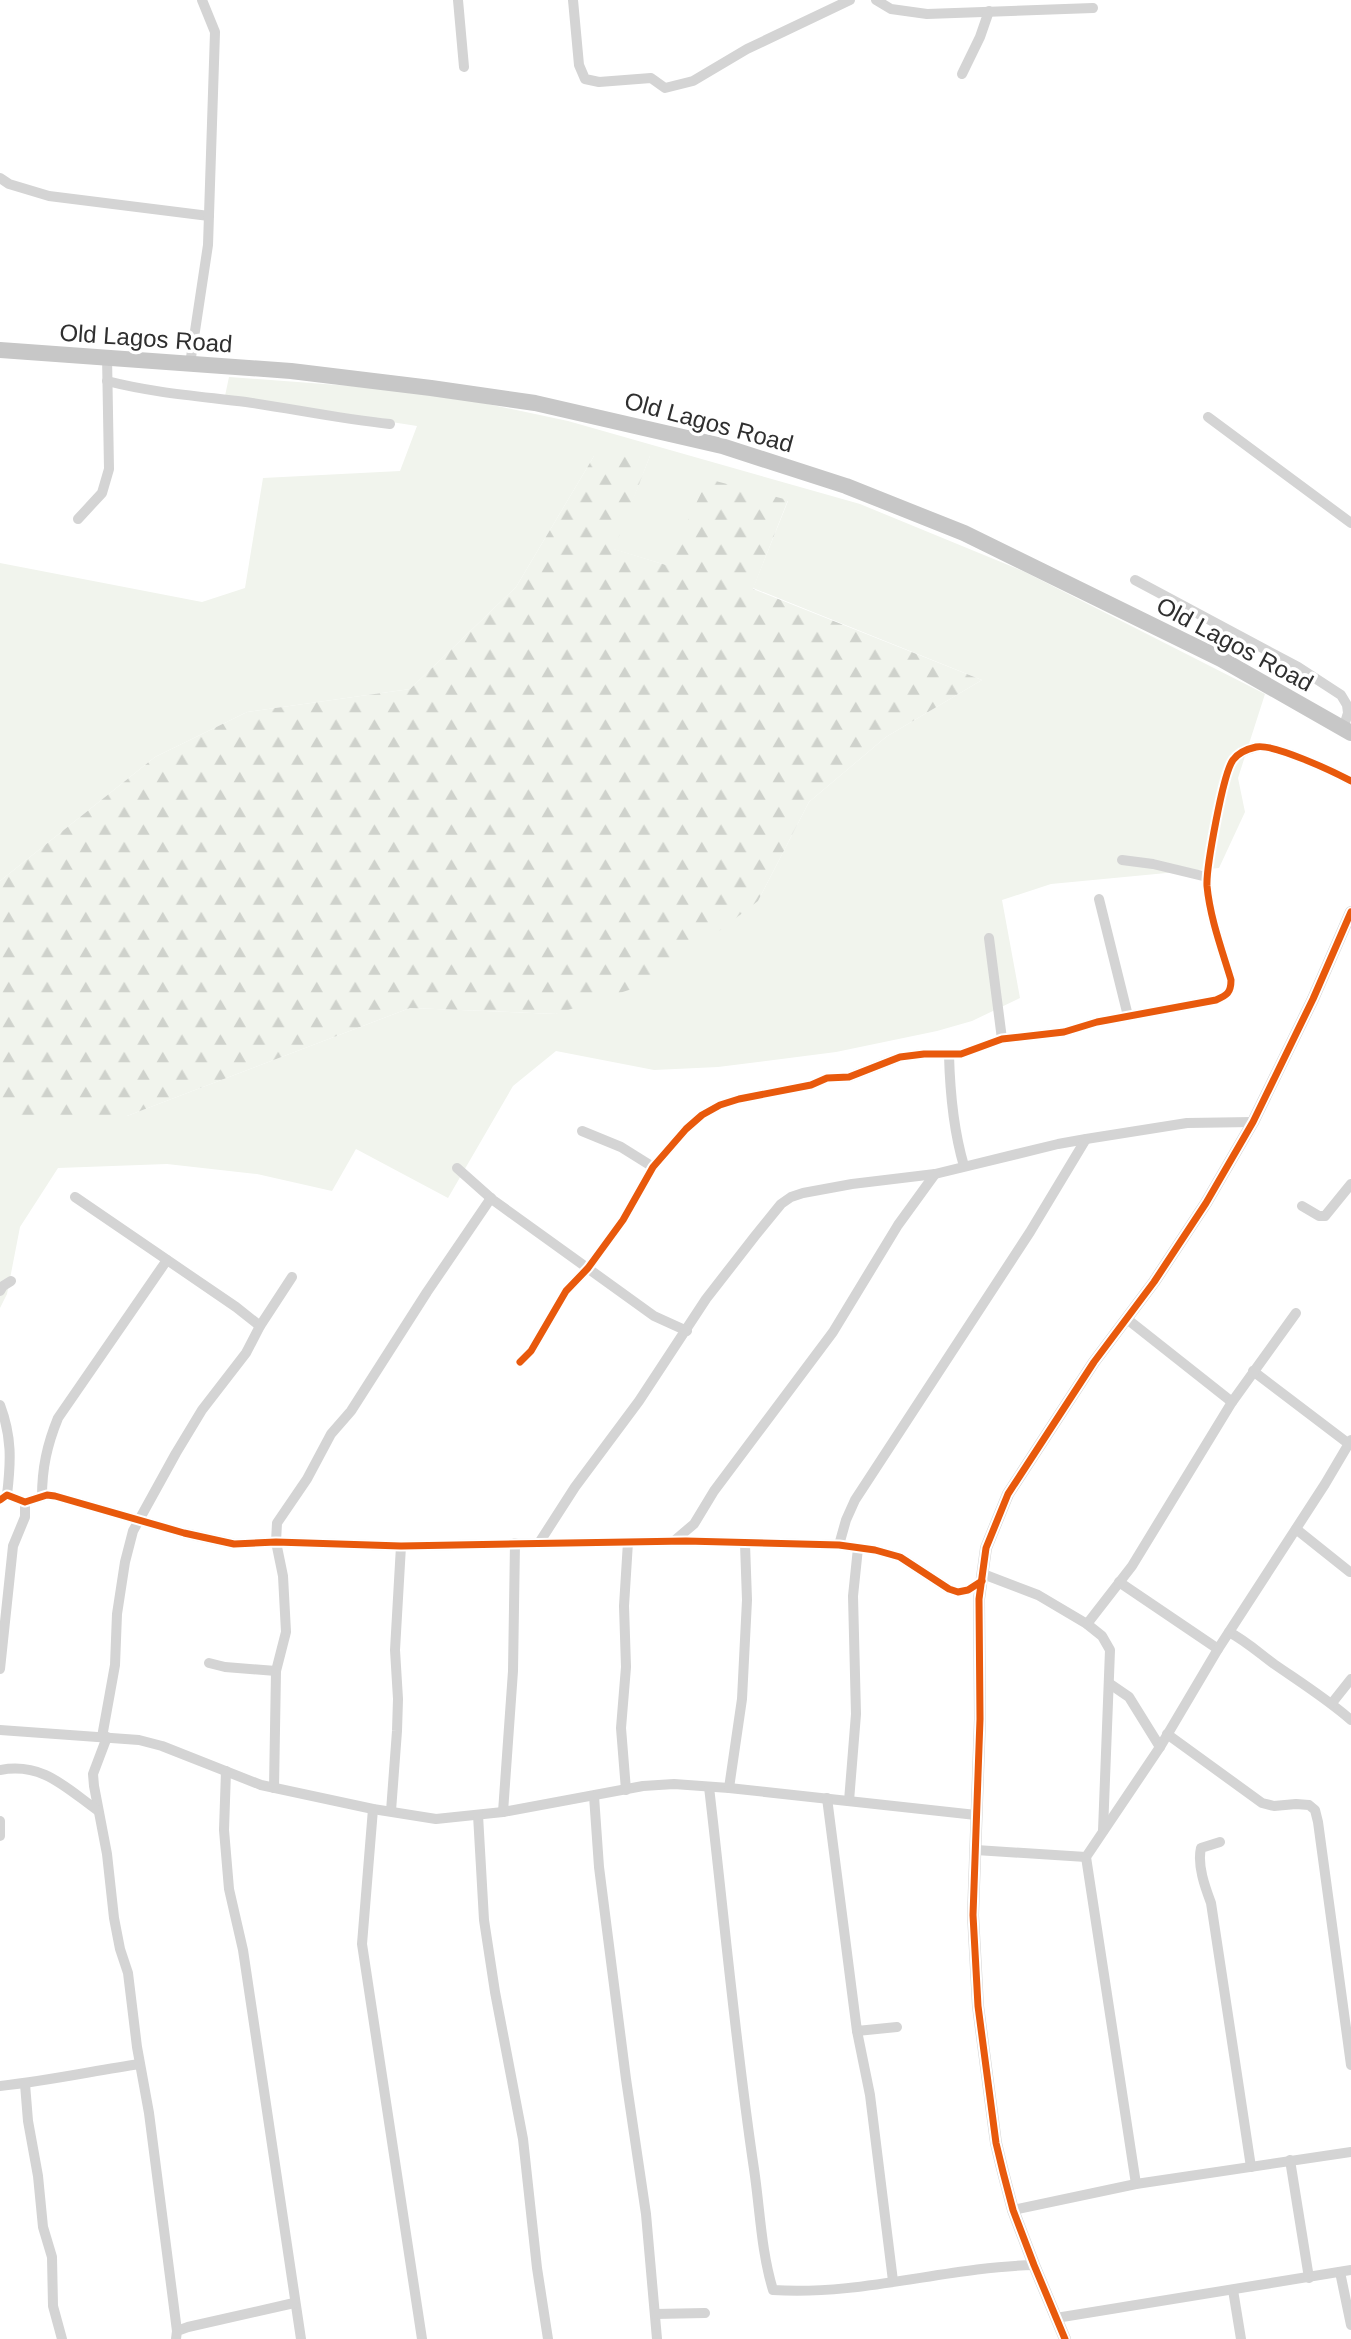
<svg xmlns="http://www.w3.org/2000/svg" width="1351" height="2339" font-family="Helvetica,sans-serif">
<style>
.grass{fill:#f1f4ed}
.forest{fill:url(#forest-firs)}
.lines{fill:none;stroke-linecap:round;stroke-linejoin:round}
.minor{stroke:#d4d4d4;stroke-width:10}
.tertiary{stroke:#d4d4d4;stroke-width:12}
.primary{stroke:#c7c7c7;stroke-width:16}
.cycleway-casing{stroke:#fff;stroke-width:11}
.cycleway{stroke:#e8590c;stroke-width:7}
.labels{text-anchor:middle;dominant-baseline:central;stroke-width:7;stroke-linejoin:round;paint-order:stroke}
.street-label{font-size:24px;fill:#2f2f2f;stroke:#fff}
</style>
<defs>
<pattern id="forest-firs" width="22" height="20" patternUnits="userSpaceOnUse" patternTransform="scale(1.75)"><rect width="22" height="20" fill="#f1f4ed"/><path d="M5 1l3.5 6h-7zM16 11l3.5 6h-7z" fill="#cfd2cc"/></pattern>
</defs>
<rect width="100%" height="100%" fill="#fff"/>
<!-- grass -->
<polygon class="grass" points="229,377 431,392 568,421 860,504 1025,572 1265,694 1238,778 1245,812 1219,868 1051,884 1002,900 1020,998 972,1021 937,1031 836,1052 718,1067 654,1070 556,1051 513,1086 448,1198 356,1149 332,1191 257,1174 167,1164 58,1168 20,1227 7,1294 0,1308 0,1116 127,1116 410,1008 556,1014 758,901 809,802 886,737 982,680 753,588 788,501 666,565 613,549 650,456 594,456 516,587 410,689 247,712 155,757 0,881 0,563 202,602 245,588 263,478 400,471 417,426 225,396"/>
<!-- forest -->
<polygon class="forest" points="594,456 650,456 614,549 666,565 708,479 788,500 753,589 982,680 886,737 809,802 758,901 653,982 556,1014 410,1008 127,1116 0,1116 0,881 155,757 247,712 410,689 516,587"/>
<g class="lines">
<!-- minor -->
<g class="minor">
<polyline points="458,0 464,67"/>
<polyline points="573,0 579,65 585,79 599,82 651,78 665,88 693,81 747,49 850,0"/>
<polyline points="876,0 891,9 927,14 1093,8"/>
<polyline points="962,74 980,37 989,11"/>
<polyline points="0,178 9,184 49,196 209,216"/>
<polyline points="190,364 208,245 215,32 202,0"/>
<path d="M107 381C154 393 198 396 246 402 294 409 341 419 390 424"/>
<polyline points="1208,417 1351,523"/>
<polyline points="78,519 102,493 109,469 107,356"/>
<polyline points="1135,580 1298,667 1341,695 1347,705 1348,713 1343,729"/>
<polyline points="1122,860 1153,864 1207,877"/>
<polyline points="1099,899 1128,1016"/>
<polyline points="989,938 1002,1039"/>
<path d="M949 1055C950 1093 953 1129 964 1166"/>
<polyline points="582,1131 621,1147 653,1167"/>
<polyline points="457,1168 493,1200 654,1316 687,1331"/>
<polyline points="75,1197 236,1307 260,1326"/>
<polyline points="1302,1206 1319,1216 1325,1216 1351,1184"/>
<polyline points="0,1291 3,1286 11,1281"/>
<polyline points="1127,1319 1232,1402"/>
<path d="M520 1362 531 1351 566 1291 588 1268 623 1220 653 1167 686 1129 702 1115 720 1105 739 1099 811 1085 827 1078 849 1077 900 1057 924 1054H961L1002 1039 1064 1032 1097 1022 1216 1000C1227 995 1231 993 1231 980 1222 950 1210 918 1207 886 1206 869 1223 773 1233 760 1238 753 1247 749 1256 747 1273 743 1334 772 1351 781"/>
<polyline points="1253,1371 1349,1444"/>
<path d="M0 1405C12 1437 11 1461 7 1495"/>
<path d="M42 1497C42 1468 47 1445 58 1418L167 1260"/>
<polyline points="0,1500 7,1495 25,1502 47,1495 55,1496 184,1533 234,1544 276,1542 401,1546 686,1541 839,1545 875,1550 900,1557 949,1589 958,1592 968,1590 982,1581"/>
<polyline points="1296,1529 1350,1572"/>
<polyline points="674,1541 694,1524 714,1491 833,1332 898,1225 935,1174"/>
<polyline points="539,1543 575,1487 639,1401 706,1299 755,1236 781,1204 791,1197 803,1193 852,1184 935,1174 1058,1144 1086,1139 1187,1123 1253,1122"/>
<polyline points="839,1545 846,1520 855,1500 1030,1232 1086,1139"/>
<polyline points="983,1574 1038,1595 1087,1624 1132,1566 1232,1402 1296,1313"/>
<polyline points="1119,1582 1218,1649"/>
<polyline points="1087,1624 1102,1636 1110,1650 1103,1831"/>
<path d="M1229 1632C1246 1641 1259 1653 1274 1664 1300 1682 1327 1699 1351 1720"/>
<polyline points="209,1663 225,1667 276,1671"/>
<polyline points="0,1669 13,1546 25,1517 25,1502"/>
<polyline points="1110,1684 1129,1697 1160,1747"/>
<polyline points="1332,1703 1351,1679"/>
<polyline points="0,1730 139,1740 162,1746 261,1785 373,1809 436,1819 503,1812 643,1786 674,1784 729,1788 976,1815"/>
<polyline points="1167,1734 1262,1803 1274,1806 1296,1804 1309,1805 1315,1810 1318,1822 1351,2065"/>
<polyline points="102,1737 115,1665 117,1614 125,1562 133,1531 176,1453 202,1410 246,1353 260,1326 292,1277"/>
<polyline points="107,1737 93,1774 94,1786 107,1854 114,1918 120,1949 128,1973 137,2047 149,2113 177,2331"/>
<path d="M0 1770C42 1762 65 1787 97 1810"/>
<polyline points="226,1771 224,1830 229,1889 243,1950 301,2339"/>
<path d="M709 1787C724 1914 735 2042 754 2169 760 2209 761 2251 773 2290 860 2296 947 2267 1034 2265"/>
<polyline points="274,1788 276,1671 286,1632 283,1576 276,1542 277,1523 307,1479 331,1434 351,1411 427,1292 491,1198"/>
<polyline points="729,1788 742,1699 747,1600 745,1544"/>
<polyline points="626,1790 621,1728 626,1667 624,1606 628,1542"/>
<polyline points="594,1796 599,1867 626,2079 646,2214 657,2339"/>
<polyline points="827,1798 857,2031 897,2027"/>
<polyline points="849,1801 856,1714 853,1596 858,1548"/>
<polyline points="373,1809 362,1944 422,2339"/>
<polyline points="391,1811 397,1731 398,1699 395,1650 401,1546"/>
<polyline points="503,1812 513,1671 515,1543"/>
<polyline points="478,1815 484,1920 495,1992 523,2139 537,2268 548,2339"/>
<polyline points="0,1821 0,1836"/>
<path d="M1220 1842 1201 1848C1197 1865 1205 1887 1211 1903L1251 2167"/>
<polyline points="976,1850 1086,1857"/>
<polyline points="857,2031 870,2095 893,2281"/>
<polyline points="25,2084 28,2121 38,2176 43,2227 52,2257 53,2306 62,2339"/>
<path d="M0 2086C47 2081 93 2071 139 2064"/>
<polyline points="1290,2160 1309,2278"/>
<polyline points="1136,2184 1086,1857 1160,1747 1218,1649 1325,1484 1351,1440"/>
<polyline points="1013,2210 1136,2184 1351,2152"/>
<polyline points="1340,2272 1351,2325"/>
<polyline points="1233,2290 1241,2339"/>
<polyline points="655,2314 705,2313"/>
<polyline points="1056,2318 1351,2270"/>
<polyline points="176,2339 177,2331 188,2327 294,2303"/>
</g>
<!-- tertiary -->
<polyline class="tertiary" points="1065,2339 1034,2265 1013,2210 1003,2172 996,2143 978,2006 973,1915 980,1719 979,1599 986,1548 1008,1494 1094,1362 1154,1282 1206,1203 1253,1122 1313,999 1351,912"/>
<!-- primary -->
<polyline class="primary" points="0,350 291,371 431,388 535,403 722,446 846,486 964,533 1221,659 1351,733"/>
<defs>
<g id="cycleway">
<path d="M520 1362 531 1351 566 1291 588 1268 623 1220 653 1167 686 1129 702 1115 720 1105 739 1099 811 1085 827 1078 849 1077 900 1057 924 1054H961L1002 1039 1064 1032 1097 1022 1216 1000C1227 995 1231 993 1231 980 1222 950 1210 918 1207 886 1206 869 1223 773 1233 760 1238 753 1247 749 1256 747 1273 743 1334 772 1351 781"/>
<polyline points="0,1500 7,1495 25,1502 47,1495 55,1496 184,1533 234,1544 276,1542 401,1546 686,1541 839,1545 875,1550 900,1557 949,1589 958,1592 968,1590 982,1581"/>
<polyline points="1065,2339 1034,2265 1013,2210 1003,2172 996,2143 978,2006 973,1915 980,1719 979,1599 986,1548 1008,1494 1094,1362 1154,1282 1206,1203 1253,1122 1313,999 1351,912"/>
</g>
</defs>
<!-- cycleway casing -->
<use href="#cycleway" class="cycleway-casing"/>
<!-- cycleway -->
<use href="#cycleway" class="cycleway"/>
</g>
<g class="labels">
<!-- street labels -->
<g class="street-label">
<text transform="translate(146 338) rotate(4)">Old Lagos Road</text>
<text transform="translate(709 422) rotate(15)">Old Lagos Road</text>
<text transform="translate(1235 644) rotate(28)">Old Lagos Road</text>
</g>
</g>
</svg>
